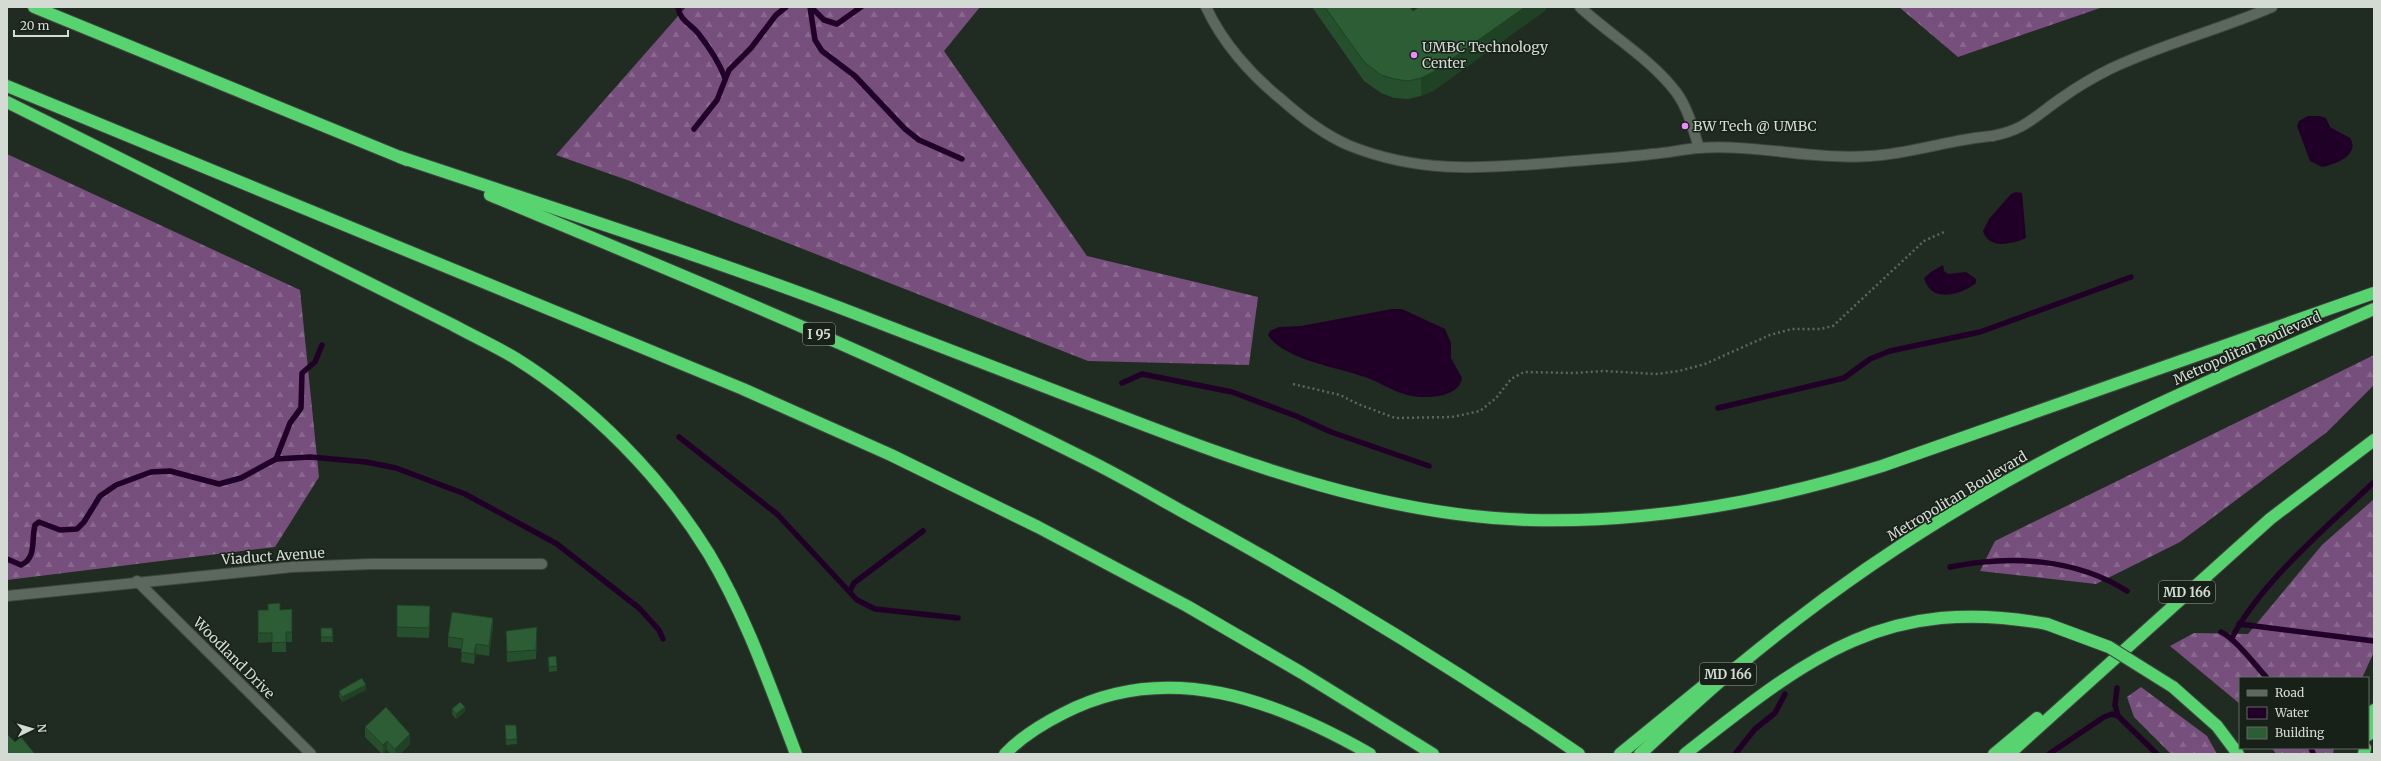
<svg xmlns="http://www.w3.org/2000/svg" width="2381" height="761" font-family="Merriweather,serif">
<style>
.forest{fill:url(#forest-firs)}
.water{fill:#210027}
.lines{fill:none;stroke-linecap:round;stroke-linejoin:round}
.stream{stroke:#210027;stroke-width:5.5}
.service-casing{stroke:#3f473f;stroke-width:12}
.minor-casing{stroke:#3f473f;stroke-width:12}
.motorway-casing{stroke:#3f473f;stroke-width:14}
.path{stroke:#5e675f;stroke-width:2.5;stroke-dasharray:2 3;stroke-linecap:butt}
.service{stroke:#5c685d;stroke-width:10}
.minor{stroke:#5c685d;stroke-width:10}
.motorway{stroke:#57d370;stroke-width:12}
.motorway-bridge-casing{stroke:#3f473f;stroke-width:14;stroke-linecap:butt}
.motorway-bridge{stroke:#57d370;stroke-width:12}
.wall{fill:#26502d}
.shaded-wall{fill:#1f4124}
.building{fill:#2c5d34;stroke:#1f4124}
.poi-dot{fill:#ec8cfb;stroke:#172118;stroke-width:1.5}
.labels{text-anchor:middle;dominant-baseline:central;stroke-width:3;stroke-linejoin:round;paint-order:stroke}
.shield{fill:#172118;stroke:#9ba29c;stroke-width:1}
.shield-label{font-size:13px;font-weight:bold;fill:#d4dad4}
.poi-label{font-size:14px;fill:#d4dad4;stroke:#172118;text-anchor:start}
.street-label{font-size:14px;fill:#d4dad4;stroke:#172118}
</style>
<defs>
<pattern id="forest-firs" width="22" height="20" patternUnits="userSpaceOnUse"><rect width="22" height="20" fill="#764f7c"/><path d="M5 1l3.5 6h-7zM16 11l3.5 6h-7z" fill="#89688e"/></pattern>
</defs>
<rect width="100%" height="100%" fill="#202b21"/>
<!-- forest -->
<g class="forest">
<polygon points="686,7 980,7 944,51 1087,256 1258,297 1249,365 1088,361 630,181 556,155"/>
<polygon points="1899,7 2103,7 1958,57"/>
<polygon points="7,154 300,290 319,477 275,547 7,580"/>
<polygon points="2374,355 2374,385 2327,432 2180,542 2096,584 1980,571 1995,541"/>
<polygon points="2374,499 2374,652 2362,678 2240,678 2240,704 2170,646 2194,633 2248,634 2322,545"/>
<polygon points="2141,687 2207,736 2217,754 2171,754 2134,717 2127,697"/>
<polygon points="2272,748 2334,748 2333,754 2276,754"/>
</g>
<!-- water -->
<g class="water">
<path d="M2308 116H2320L2326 118 2330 127 2350 138C2361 155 2334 165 2322 167L2310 161 2297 126 2299 121Z"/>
<path d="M2016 192 2022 193 2026 238C2013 244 1988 250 1983 231L1989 219 2011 194Z"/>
<path d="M1943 265 1944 271 1948 274 1966 272 1976 279V283C1961 295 1931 304 1924 278L1931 272Z"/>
<path d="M1392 309H1402L1445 329 1451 343V358L1462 378C1459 399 1422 399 1407 395 1392 391 1379 382 1365 377 1340 368 1282 359 1268 335L1270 331 1279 327 1301 326Z"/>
</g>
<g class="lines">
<!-- stream -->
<g class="stream">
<path d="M678 7C680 21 690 23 698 33 709 47 719 62 725 78"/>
<polyline points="810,7 815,40 822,51 855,76 905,129 919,140 962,159"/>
<polyline points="811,7 824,20 837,24 861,7"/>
<polyline points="694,129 717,100 729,70 751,48 776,15 786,7"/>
<polyline points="1122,383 1142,374 1232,392 1296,416 1331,432 1429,466"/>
<polyline points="1718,408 1844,378 1870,359 1890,351 1980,332 2131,277"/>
<polyline points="679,437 777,514 857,600 875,609 958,618"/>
<polyline points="276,459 290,423 301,408 302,373 315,362 322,345"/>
<path d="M7 559 21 565C37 558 31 540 35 525L39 522 60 530 77 529 84 522 100 496 116 485 151 472 170 471 219 484 241 478 276 459 310 457 366 462 396 468 465 494 557 544 639 608 659 630 663 639"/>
<path d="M1950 567C2010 555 2075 558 2127 591"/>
<polyline points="850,591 854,583 923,531"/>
<polyline points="2239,624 2374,641"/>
<path d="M2221 632C2237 640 2254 664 2267 678"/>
<path d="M2232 638C2260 583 2329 525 2374 482"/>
<polyline points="2117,688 2115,705 2118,716 2157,754"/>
<polyline points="2311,748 2313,753"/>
<polyline points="1735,754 1755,729 1775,713 1785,694"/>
<polyline points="2049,754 2104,717 2112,714 2118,716"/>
</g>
<defs>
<g id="service">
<path d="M1206 7C1222 42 1251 75 1281 99 1301 117 1323 134 1348 145 1416 173 1479 169 1550 163 1584 160 1618 158 1652 154 1668 153 1684 149 1699 148 1756 144 1812 160 1870 156 1911 154 1951 139 1992 136"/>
<path d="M1580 7C1611 36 1650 58 1676 92 1688 108 1693 129 1699 148"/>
</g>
<g id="minor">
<path d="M1992 136C2026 130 2036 115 2063 97 2077 87 2094 77 2110 69 2162 44 2219 30 2272 7"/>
<polyline points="137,581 311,754"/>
<polyline points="7,596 292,567 371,564 542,564"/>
</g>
<g id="motorway">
<polyline points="34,7 407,160"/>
<polyline points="7,86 743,389 891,455 1038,527 1187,606 1302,673 1433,754"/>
<path d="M7 102 453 325C473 336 495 346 515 358 592 406 661 476 709 554 746 616 770 686 796 754"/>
<path d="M400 157C555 209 711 258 864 317 948 349 1033 382 1118 415 1251 466 1386 516 1530 520 1651 523 1767 502 1882 466L2374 293"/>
<path d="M490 195C689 278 889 360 1082 457 1117 474 1151 494 1185 513 1320 586 1452 667 1579 754"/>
<polyline points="2173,687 2217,726 2238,754"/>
<polyline points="2368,735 2374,710"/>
<path d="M1005 754C1022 736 1042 724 1064 713 1168 659 1275 700 1370 754"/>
<polyline points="1620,754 1707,683"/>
<path d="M1640 754C1672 725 1704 694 1737 667 1814 603 1899 543 1986 493 2110 421 2243 366 2374 309"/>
<path d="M1685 754C1806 659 1884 594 2047 624"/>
<polyline points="1994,754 2037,718"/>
<polyline points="2009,754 2270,519 2374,440"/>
<polyline points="2364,754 2365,748"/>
</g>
</defs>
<!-- service casing -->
<use href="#service" class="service-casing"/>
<!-- minor casing -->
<use href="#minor" class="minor-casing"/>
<!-- motorway casing -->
<use href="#motorway" class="motorway-casing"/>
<!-- path -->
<polyline class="path" points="1293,384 1340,395 1358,404 1395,418 1452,417 1480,411 1496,398 1511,379 1524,372 1574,373 1604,371 1656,374 1679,371 1705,364 1770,335 1792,329 1820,329 1833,326 1924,241 1946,231"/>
<!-- service -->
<use href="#service" class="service"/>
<!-- minor -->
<use href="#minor" class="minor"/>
<!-- motorway -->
<use href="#motorway" class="motorway"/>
<defs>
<polyline id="motorway-bridge" points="2047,624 2109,647 2173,687"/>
</defs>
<!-- motorway-bridge casing -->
<use href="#motorway-bridge" class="motorway-bridge-casing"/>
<!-- motorway-bridge -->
<use href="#motorway-bridge" class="motorway-bridge"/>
</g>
<!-- wall -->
<g class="wall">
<polygon points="1312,7 1410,7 1413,11 1546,7 1546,10 1433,91 1421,96 1408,99 1394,98 1381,93 1364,81"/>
<polygon points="258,610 280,610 292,632 292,642 286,642 286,652 272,652 272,642 258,643"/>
<polygon points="430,616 429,638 397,637 397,627"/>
<polygon points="493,627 489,656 476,654 474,664 461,662 462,649 448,647 448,637"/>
<polygon points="321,628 332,628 333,642 321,642"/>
<polygon points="506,631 537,636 536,659 507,662"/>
<polygon points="548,657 557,666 557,671 549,672"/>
<polygon points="366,690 342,702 339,696 339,691"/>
<polygon points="452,709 465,712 456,719 452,714"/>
<polygon points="505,725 516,725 517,744 506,745"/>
<polygon points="365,727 410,744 400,754 390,754 387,750 382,754 365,737"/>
</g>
<!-- shaded-wall -->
<g class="shaded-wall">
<polygon points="1525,7 1546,7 1546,10 1433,91 1421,96 1421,78"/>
<polygon points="493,618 493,627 489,656 489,646"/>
<polygon points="476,644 476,654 474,664 474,654"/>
<polygon points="366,685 366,690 342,702 342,697"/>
<polygon points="465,707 465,712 456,719 456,714"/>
<polygon points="410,734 410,744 400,754 395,754 395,749"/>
<polygon points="387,741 387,750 383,754 383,745"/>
</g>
<!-- building -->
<g class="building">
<polygon points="1325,7 1410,7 1413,11 1419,7 1525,7 1433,72 1421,78 1408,81 1394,79 1381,75 1364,62"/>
<polygon points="280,603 280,610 292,609 292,632 286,632 286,642 272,643 272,633 258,633 258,610 268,610 268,604"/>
<polygon points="397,605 430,606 429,628 397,627"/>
<polygon points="452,612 493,618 489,646 476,644 474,654 461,652 463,639 448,637"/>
<polygon points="537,627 536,650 507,652 506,631"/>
<polygon points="321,628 332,628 333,637 321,637"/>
<polygon points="556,656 557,666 549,667 548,657"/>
<polygon points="362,678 366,685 342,697 339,691"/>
<polygon points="460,702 465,707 456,714 452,709"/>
<polygon points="386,707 410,734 395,749 387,741 383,745 365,727"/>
<polygon points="505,725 516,725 517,739 506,740"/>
<polygon points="7,734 15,742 21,737 35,754 7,754"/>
</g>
<!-- markers -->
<g class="poi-dot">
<circle cx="1414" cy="55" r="4"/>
<circle cx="1685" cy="126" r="4"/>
</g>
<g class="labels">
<!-- shield labels -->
<g class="shield">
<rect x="803" y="323" width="32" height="22" rx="3"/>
<rect x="2159" y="581" width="56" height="22" rx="3"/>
<rect x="1700" y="663" width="56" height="22" rx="3"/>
</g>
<g class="shield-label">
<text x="819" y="334">I 95</text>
<text x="2187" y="592">MD 166</text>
<text x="1728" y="674">MD 166</text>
</g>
<!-- poi labels -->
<g class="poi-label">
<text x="1422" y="47">UMBC Technology<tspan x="1422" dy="16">Center</tspan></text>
<text x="1693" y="126">BW Tech @ UMBC</text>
</g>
<!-- street labels -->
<g class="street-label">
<text transform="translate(2247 348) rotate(-24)">Metropolitan Boulevard</text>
<text transform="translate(1957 496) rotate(-31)">Metropolitan Boulevard</text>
<text transform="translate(273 556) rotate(-4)">Viaduct Avenue</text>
<text transform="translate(234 658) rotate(45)">Woodland Drive</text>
</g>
</g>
<!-- border -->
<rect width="2381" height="761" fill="none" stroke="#d4dad4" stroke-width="16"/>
<!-- legend -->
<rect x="2239" y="677" width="130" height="72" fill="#172118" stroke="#636b63"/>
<rect x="2247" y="690" width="20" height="6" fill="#5c685d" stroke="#636b63"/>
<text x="2275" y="697" font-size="12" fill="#d4dad4">Road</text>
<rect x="2247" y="707" width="20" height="12" fill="#210027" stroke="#636b63"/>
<text x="2275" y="717" font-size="12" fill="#d4dad4">Water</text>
<rect x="2247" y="727" width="20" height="12" fill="#2c5d34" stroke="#636b63"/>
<text x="2275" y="737" font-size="12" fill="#d4dad4">Building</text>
<!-- north arrow -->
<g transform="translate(32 729) rotate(85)" stroke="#172118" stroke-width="3" paint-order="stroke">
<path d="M0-3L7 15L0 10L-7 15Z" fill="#d4dad4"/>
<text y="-6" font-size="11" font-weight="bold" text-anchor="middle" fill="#d4dad4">N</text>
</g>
<!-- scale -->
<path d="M14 30v6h54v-6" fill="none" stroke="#d4dad4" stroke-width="2"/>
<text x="20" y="30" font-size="12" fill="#d4dad4" stroke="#172118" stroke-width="3" paint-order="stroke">20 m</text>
</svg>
